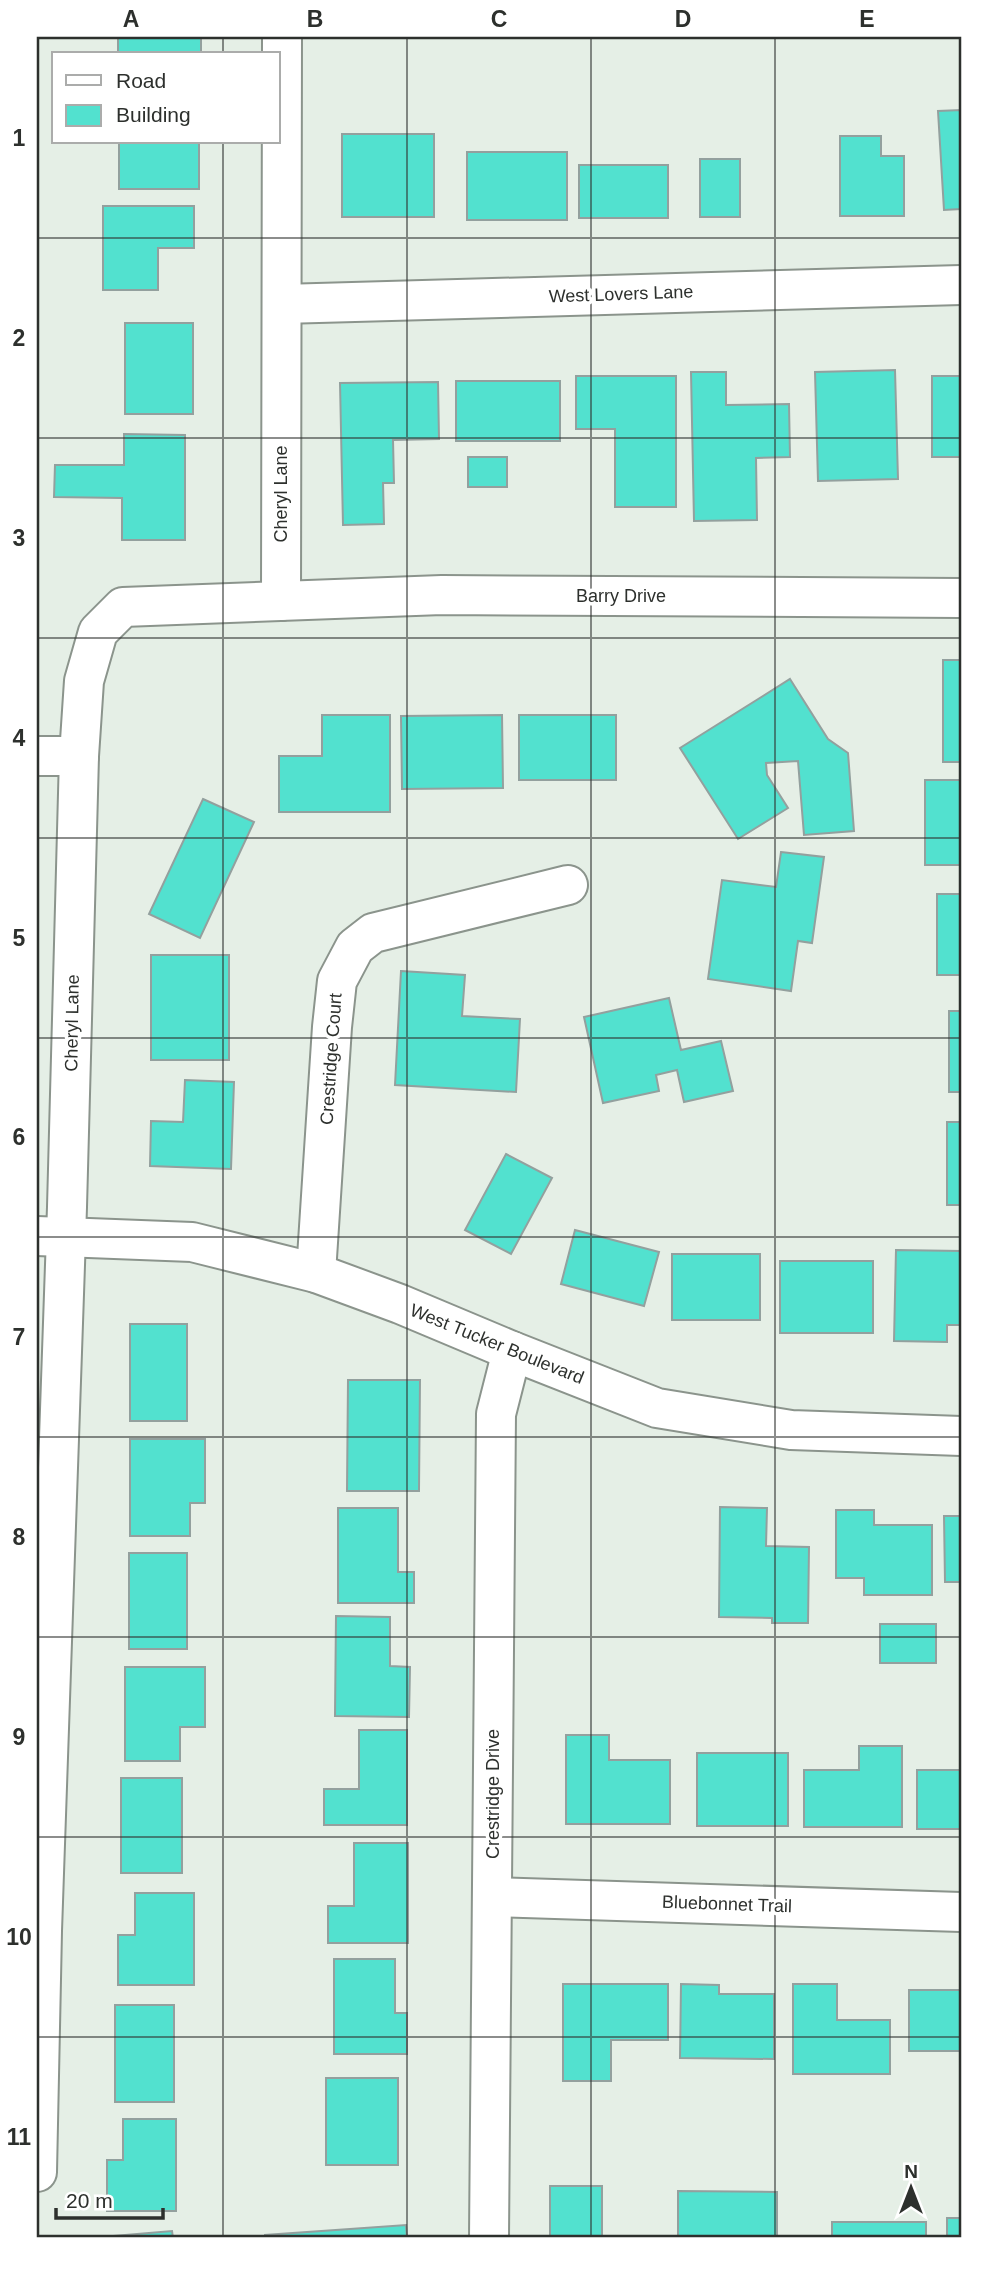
<svg xmlns="http://www.w3.org/2000/svg" width="998" height="2275" font-family="Arial,sans-serif">
<style>
.building{fill:#52e1cf;stroke:#93a09e;stroke-width:2}
.lines{fill:none;stroke-linecap:round;stroke-linejoin:round}
.minor-casing{stroke:#8b948c;stroke-width:42}
.minor{stroke:#fff;stroke-width:38}
.grid{fill:none;stroke:#2d302d;stroke-width:2;stroke-opacity:0.55}
.labels{text-anchor:middle;dominant-baseline:central;stroke-width:7;stroke-linejoin:round;paint-order:stroke}
.street-label{font-size:18px;fill:#2d302d;stroke:#fff}
.neatline{fill:none;stroke:#2d302d;stroke-width:2.5}
.grid-label{font-size:23px;text-anchor:middle;font-weight:bold;fill:#2d302d}
</style>
<rect width="100%" height="100%" fill="#e5efe6"/>
<!-- building -->
<g class="building">
<rect x="118" y="37" width="83" height="17"/>
<polygon points="961,110 961,209 944,210 938,111"/>
<rect x="342" y="134" width="92" height="83"/>
<polygon points="840,136 881,136 881,156 904,156 904,216 840,216"/>
<rect x="119" y="142" width="80" height="47"/>
<rect x="467" y="152" width="100" height="68"/>
<rect x="700" y="159" width="40" height="58"/>
<rect x="579" y="165" width="89" height="53"/>
<polygon points="103,206 194,206 194,248 158,248 158,290 103,290"/>
<rect x="125" y="323" width="68" height="91"/>
<polygon points="895,370 898,479 818,481 815,372"/>
<polygon points="691,372 726,372 726,405 789,404 790,457 756,458 757,520 694,521"/>
<polygon points="576,376 676,376 676,507 615,507 615,429 576,429"/>
<rect x="932" y="376" width="29" height="81"/>
<rect x="456" y="381" width="104" height="60"/>
<polygon points="438,382 439,439 393,440 394,483 383,483 384,524 343,525 340,383"/>
<polygon points="124,434 185,435 185,540 122,540 122,498 54,497 55,465 124,465"/>
<rect x="468" y="457" width="39" height="30"/>
<rect x="943" y="660" width="18" height="102"/>
<polygon points="790,679 828,739 848,753 854,831 804,835 798,761 766,763 767,775 788,808 738,839 680,748"/>
<polygon points="322,715 390,715 390,812 279,812 279,756 322,756"/>
<polygon points="502,715 503,788 402,789 401,716"/>
<rect x="519" y="715" width="97" height="65"/>
<rect x="925" y="780" width="36" height="85"/>
<polygon points="203,799 254,822 200,938 149,914"/>
<polygon points="781,852 824,857 812,943 798,941 791,991 708,979 722,880 776,887"/>
<rect x="937" y="894" width="24" height="81"/>
<rect x="151" y="955" width="78" height="105"/>
<polygon points="401,971 465,975 462,1016 520,1019 516,1092 395,1085"/>
<polygon points="669,998 681,1050 721,1041 733,1091 684,1102 677,1070 656,1075 659,1091 603,1103 584,1017"/>
<rect x="949" y="1011" width="12" height="81"/>
<polygon points="185,1080 234,1082 231,1169 150,1166 151,1121 183,1122"/>
<rect x="947" y="1122" width="14" height="83"/>
<polygon points="506,1154 552,1178 511,1254 465,1230"/>
<polygon points="575,1230 659,1252 644,1306 561,1284"/>
<polygon points="896,1250 961,1251 961,1325 947,1325 947,1342 894,1341"/>
<rect x="672" y="1254" width="88" height="66"/>
<rect x="780" y="1261" width="93" height="72"/>
<rect x="130" y="1324" width="57" height="97"/>
<polygon points="348,1380 420,1380 419,1491 347,1491"/>
<polygon points="130,1439 205,1439 205,1503 190,1503 190,1536 130,1536"/>
<polygon points="720,1507 767,1508 766,1546 809,1547 808,1623 772,1623 772,1618 719,1617"/>
<polygon points="338,1508 398,1508 398,1572 414,1572 414,1603 338,1603"/>
<polygon points="836,1510 874,1510 874,1525 932,1525 932,1595 864,1595 864,1578 836,1578"/>
<polygon points="944,1516 961,1516 961,1582 945,1582"/>
<rect x="129" y="1553" width="58" height="96"/>
<polygon points="336,1616 390,1617 390,1666 410,1667 409,1717 335,1716"/>
<rect x="880" y="1624" width="56" height="39"/>
<polygon points="125,1667 205,1667 205,1727 180,1727 180,1761 125,1761"/>
<polygon points="359,1730 407,1730 407,1825 324,1825 324,1789 359,1789"/>
<polygon points="566,1735 609,1735 609,1760 670,1760 670,1824 566,1824"/>
<polygon points="859,1746 902,1746 902,1827 804,1827 804,1770 859,1770"/>
<rect x="697" y="1753" width="91" height="73"/>
<rect x="917" y="1770" width="44" height="59"/>
<rect x="121" y="1778" width="61" height="95"/>
<polygon points="354,1843 408,1843 408,1943 328,1943 328,1906 354,1906"/>
<polygon points="135,1893 194,1893 194,1985 118,1985 118,1935 135,1935"/>
<polygon points="334,1959 395,1959 395,2013 407,2013 407,2054 334,2054"/>
<polygon points="563,1984 668,1984 668,2040 611,2040 611,2081 563,2081"/>
<polygon points="681,1984 719,1985 719,1994 774,1994 774,2059 680,2058"/>
<polygon points="793,1984 837,1984 837,2020 890,2020 890,2074 793,2074"/>
<rect x="909" y="1990" width="52" height="61"/>
<rect x="115" y="2005" width="59" height="97"/>
<rect x="326" y="2078" width="72" height="87"/>
<polygon points="123,2119 176,2119 176,2211 107,2211 107,2160 123,2160"/>
<rect x="550" y="2186" width="52" height="52"/>
<polygon points="678,2191 777,2192 777,2238 678,2238"/>
<rect x="947" y="2218" width="14" height="20"/>
<rect x="832" y="2222" width="94" height="16"/>
<polygon points="406,2225 407,2238 265,2238 265,2235"/>
<polygon points="172,2231 173,2238 114,2238 114,2236"/>
</g>
<g class="lines">
<defs>
<g id="minor">
<polyline points="282,304 961,285"/>
<polyline points="281,601 282,37"/>
<polyline points="37,756 79,756"/>
<polyline points="37,1236 192,1242 316,1273 400,1304 512,1351 657,1408 791,1430 961,1436"/>
<polyline points="316,1273 332,1027 337,981 355,947 373,933 568,885"/>
<polyline points="492,1897 961,1912"/>
<polyline points="37,2172 42,1931 67,1207 79,756 84,681 98,632 123,607 442,595 961,598"/>
<polyline points="489,2238 496,1414 512,1351"/>
</g>
</defs>
<!-- minor casing -->
<use href="#minor" class="minor-casing"/>
<!-- minor -->
<use href="#minor" class="minor"/>
</g>
<!-- grid -->
<path class="grid" d="M223 37V54M407 37V2238M591 37V2238M775 37V2238M223 142V2238M37 238H961M37 438H961M37 638H961M37 838H961M37 1038H961M37 1237H961M37 1437H961M37 1637H961M37 1837H961M37 2037H961"/>
<g class="labels">
<!-- street labels -->
<g class="street-label">
<text transform="translate(621 294) rotate(-2)">West Lovers Lane</text>
<text transform="translate(281 494) rotate(-90)">Cheryl Lane</text>
<text x="621" y="596">Barry Drive</text>
<text transform="translate(72 1023) rotate(-89)">Cheryl Lane</text>
<text transform="translate(331 1059) rotate(-86)">Crestridge Court</text>
<text transform="translate(497 1344) rotate(22)">West Tucker Boulevard</text>
<text transform="translate(493 1794) rotate(-90)">Crestridge Drive</text>
<text transform="translate(727 1904) rotate(2)">Bluebonnet Trail</text>
</g>
</g>
<!-- border -->
<rect width="998" height="2275" fill="none" stroke="#ffffff" stroke-width="77"/>
<!-- legend -->
<rect x="52" y="52" width="228" height="91" fill="#ffffff" stroke="#abacab" stroke-width="2"/>
<rect x="66" y="75" width="35" height="10" fill="#ffffff" stroke="#abacab" stroke-width="2"/>
<text x="116" y="88" font-size="21" fill="#2d302d">Road</text>
<rect x="66" y="105" width="35" height="21" fill="#52e1cf" stroke="#abacab" stroke-width="2"/>
<text x="116" y="122" font-size="21" fill="#2d302d">Building</text>
<!-- north arrow -->
<g transform="translate(911 2188)" stroke="#ffffff" stroke-width="5" paint-order="stroke">
<path d="M0-5L12 26L0 18L-12 26Z" fill="#2d302d"/>
<text y="-10" font-size="19" font-weight="bold" text-anchor="middle" fill="#2d302d">N</text>
</g>
<!-- scale -->
<path d="M56 2208v10h107v-10" fill="none" stroke="#2d302d" stroke-width="3.5"/>
<text x="66" y="2208" font-size="21" fill="#2d302d" stroke="#ffffff" stroke-width="5" paint-order="stroke">20 m</text>
<rect x="38" y="38" width="922" height="2198" class="neatline"/>
<g class="grid-label">
<text x="131" y="27">A</text>
<text x="315" y="27">B</text>
<text x="499" y="27">C</text>
<text x="683" y="27">D</text>
<text x="867" y="27">E</text>
<text x="19" y="146">1</text>
<text x="19" y="346">2</text>
<text x="19" y="546">3</text>
<text x="19" y="746">4</text>
<text x="19" y="946">5</text>
<text x="19" y="1145">6</text>
<text x="19" y="1345">7</text>
<text x="19" y="1545">8</text>
<text x="19" y="1745">9</text>
<text x="19" y="1945">10</text>
<text x="19" y="2145">11</text>
</g>
</svg>
